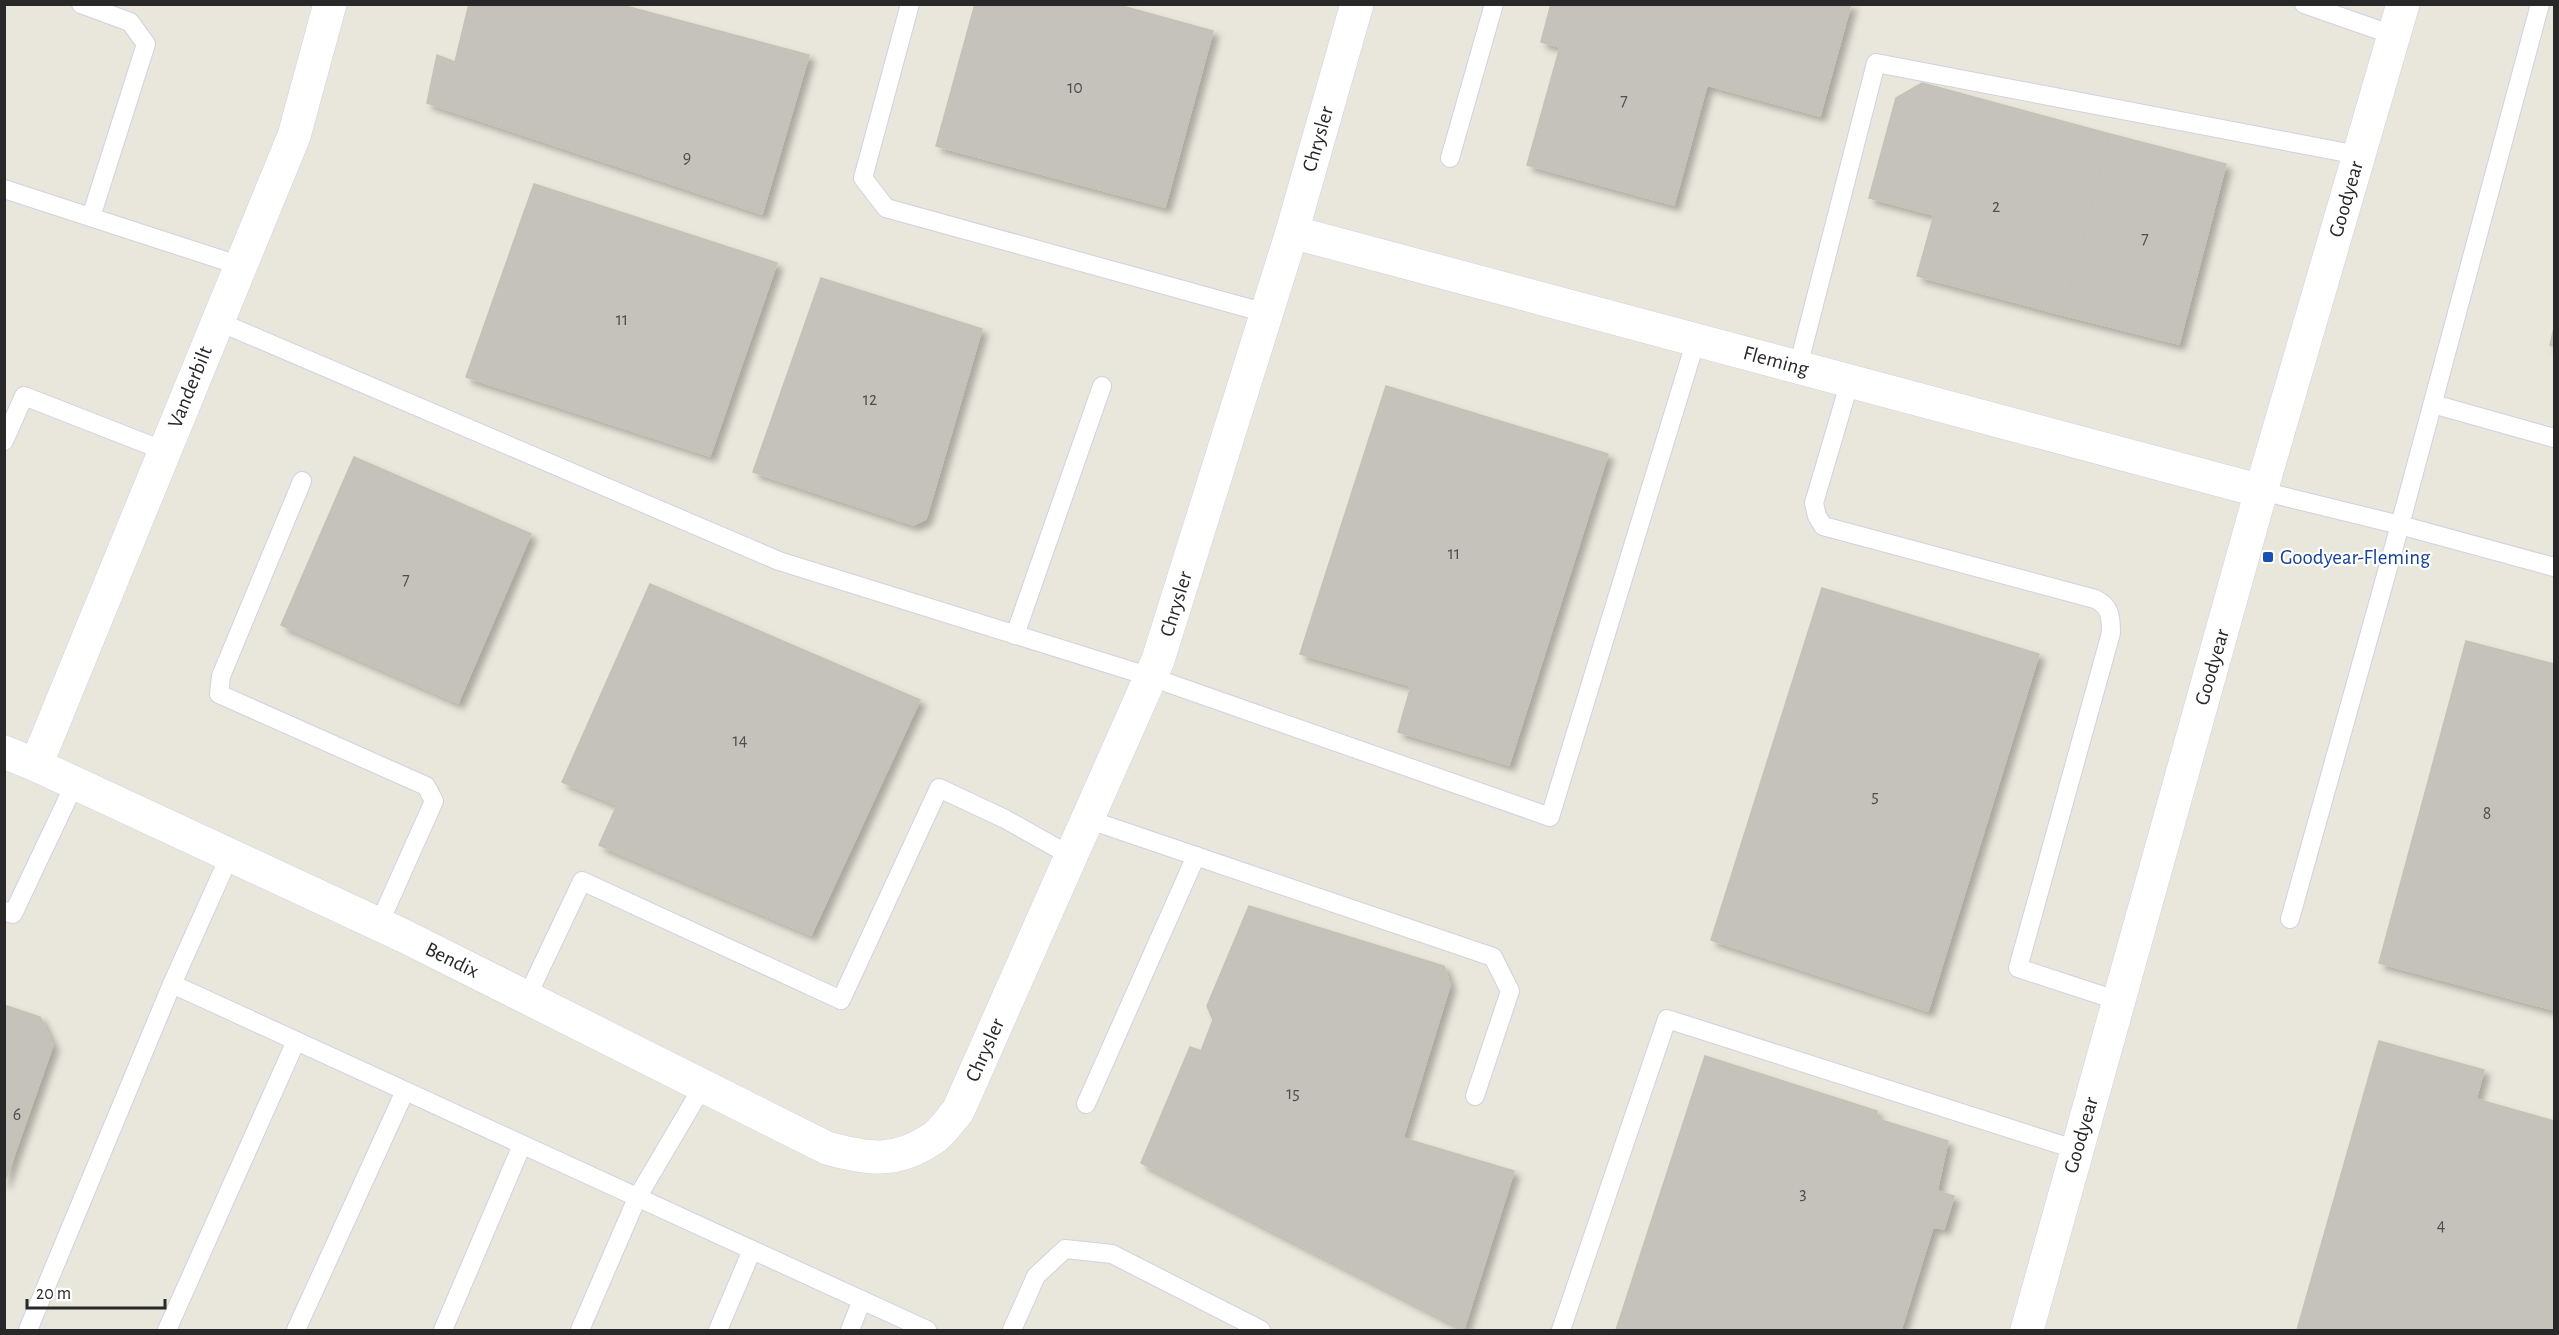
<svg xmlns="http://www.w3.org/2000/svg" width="2559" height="1335" font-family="'Alegreya Sans',sans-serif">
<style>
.building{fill:#c5c2bb;stroke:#c4c2b5;stroke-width:1.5;filter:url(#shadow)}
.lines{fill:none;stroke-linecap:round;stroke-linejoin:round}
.service-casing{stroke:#d1d1e0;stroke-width:20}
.tertiary-casing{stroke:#d1d1e0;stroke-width:34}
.service{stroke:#fff;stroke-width:18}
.tertiary{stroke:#fff;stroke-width:33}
.transit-dot{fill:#1a4fb4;stroke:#fff;stroke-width:2}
.labels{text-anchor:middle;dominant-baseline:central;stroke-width:4.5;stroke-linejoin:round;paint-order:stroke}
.number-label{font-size:18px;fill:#4f4e4d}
.street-label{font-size:21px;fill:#282828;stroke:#fff}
.transit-label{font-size:21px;fill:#164399;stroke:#fff;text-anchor:start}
</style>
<defs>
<filter id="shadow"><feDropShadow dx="5.5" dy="5.5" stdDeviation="3" flood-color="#0004"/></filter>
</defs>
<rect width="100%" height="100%" fill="#e9e6db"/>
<!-- building -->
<g class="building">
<polygon points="469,4 618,4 809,55 762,214 427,103 437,55 455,62"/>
<polygon points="975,4 1115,4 1213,31 1165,207 936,146"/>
<polygon points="1551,4 1851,4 1820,116 1707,85 1674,205 1527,165 1560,47 1541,42"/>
<polygon points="1922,83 2110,134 2063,315 1917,276 1934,215 1869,198 1896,98"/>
<polygon points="2110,134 2226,164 2179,344 2063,315"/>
<polygon points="534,184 777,263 710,456 466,377"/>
<polygon points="821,278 982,329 926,519 913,525 753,472"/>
<polygon points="2554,328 2554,347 2550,345"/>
<polygon points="1386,386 1608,454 1509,765 1398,732 1411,686 1300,654"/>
<polygon points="354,457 531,534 458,703 281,625"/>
<polygon points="650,584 920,700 811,935 599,845 617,805 562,782"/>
<polygon points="1822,588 2039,654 1928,1011 1711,940"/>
<polygon points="2466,641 2554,664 2554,1010 2379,963"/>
<polygon points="1249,906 1444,966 1450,985 1403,1138 1514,1171 1464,1329 1141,1163 1190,1047 1201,1051 1213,1020 1207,1006"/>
<polygon points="4,1005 40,1017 53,1045 4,1184"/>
<polygon points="2379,1041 2484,1070 2476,1099 2554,1121 2554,1330 2297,1330"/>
<polygon points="1705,1056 1877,1111 1875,1118 1948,1141 1937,1191 1954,1196 1944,1229 1933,1227 1901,1330 1616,1330"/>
</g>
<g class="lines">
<defs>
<g id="service">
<polyline points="81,4 130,22 146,44 91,217"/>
<polyline points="910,4 863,178 886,208 1266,313"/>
<polyline points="2304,4 2393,35"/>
<polyline points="1450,158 1494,4"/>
<polyline points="4,189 241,266"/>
<polyline points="217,321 779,561 1151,677 1550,817 1696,340"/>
<polyline points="1798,367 1876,63 2358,155"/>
<path d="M1850 381 1814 503 1817 516 1823 526 2095 599C2110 606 2111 616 2111 633L2018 968 2119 1001"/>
<polyline points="2433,404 2554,438"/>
<polyline points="4,441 24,396 165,451"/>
<polyline points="302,481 221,676 219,694 426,786 434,801 379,924"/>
<polyline points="2261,491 2400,525 2554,567"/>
<polyline points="1015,635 1102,386"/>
<polyline points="1087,819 1493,957 1510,991 1475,1096"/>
<polyline points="4,911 13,914 75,783"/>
<polyline points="2290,919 2400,525 2540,4"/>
<polyline points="172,984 230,855"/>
<polyline points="527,997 582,881 841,1000 939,788 1005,819 1071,856"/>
<polyline points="1086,1104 1196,856"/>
<polyline points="28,1330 172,984 927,1330"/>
<polyline points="167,1330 296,1041"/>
<polyline points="296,1330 405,1091"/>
<polyline points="443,1330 522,1145"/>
<polyline points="580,1330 637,1198 703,1086"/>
<polyline points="718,1330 752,1250"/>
<polyline points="850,1330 862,1300"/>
<polyline points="1012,1330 1036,1276 1065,1249 1112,1254 1261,1330"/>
<polyline points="1561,1330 1667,1019 2077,1150"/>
</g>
<g id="tertiary">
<polyline points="1292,232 2261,491"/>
<path d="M4 752 36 765 404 936 827 1148C867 1159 895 1164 932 1139 942 1133 950 1120 958 1111L1158 660 1292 232 1357 4"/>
<polyline points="36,765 294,136 330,4"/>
<polyline points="2027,1330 2261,491 2403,4"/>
</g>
</defs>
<!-- service casing -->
<use href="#service" class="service-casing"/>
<!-- tertiary casing -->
<use href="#tertiary" class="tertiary-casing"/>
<!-- service -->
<use href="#service" class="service"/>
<!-- tertiary -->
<use href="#tertiary" class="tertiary"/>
</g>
<!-- markers -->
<rect class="transit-dot" x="2262" y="551" width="12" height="12" rx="3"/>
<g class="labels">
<!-- number labels -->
<g class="number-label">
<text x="1075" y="88">10</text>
<text x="1624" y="101">7</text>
<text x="687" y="158">9</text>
<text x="1996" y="207">2</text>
<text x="2145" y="239">7</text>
<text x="622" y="320">11</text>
<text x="870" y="400">12</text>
<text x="1454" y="554">11</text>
<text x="406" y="580">7</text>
<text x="740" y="741">14</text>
<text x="1875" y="797">5</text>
<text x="2487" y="814">8</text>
<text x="1293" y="1094">15</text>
<text x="17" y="1115">6</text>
<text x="1803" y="1194">3</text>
<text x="2441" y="1226">4</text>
</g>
<!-- street labels -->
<g class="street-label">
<text transform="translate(1318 139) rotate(-74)">Chrysler</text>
<text transform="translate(2346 199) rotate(-74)">Goodyear</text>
<text transform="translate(1776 361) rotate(15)">Fleming</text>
<text transform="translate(190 387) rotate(-68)">Vanderbilt</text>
<text transform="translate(1176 604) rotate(-73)">Chrysler</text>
<text transform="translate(2212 667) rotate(-74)">Goodyear</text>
<text transform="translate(452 960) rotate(26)">Bendix</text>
<text transform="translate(985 1050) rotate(-66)">Chrysler</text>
<text transform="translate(2081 1135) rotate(-74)">Goodyear</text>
</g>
<!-- transit labels -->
<g class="transit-label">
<text x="2280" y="557">Goodyear-Fleming</text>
</g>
</g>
<!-- border -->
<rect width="2559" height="1335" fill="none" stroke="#282828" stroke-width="12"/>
<!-- scale -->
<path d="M27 1299v9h138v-9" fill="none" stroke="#282828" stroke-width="3"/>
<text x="36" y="1299" font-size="18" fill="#282828" stroke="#ffffff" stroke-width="4.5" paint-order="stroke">20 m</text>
</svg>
